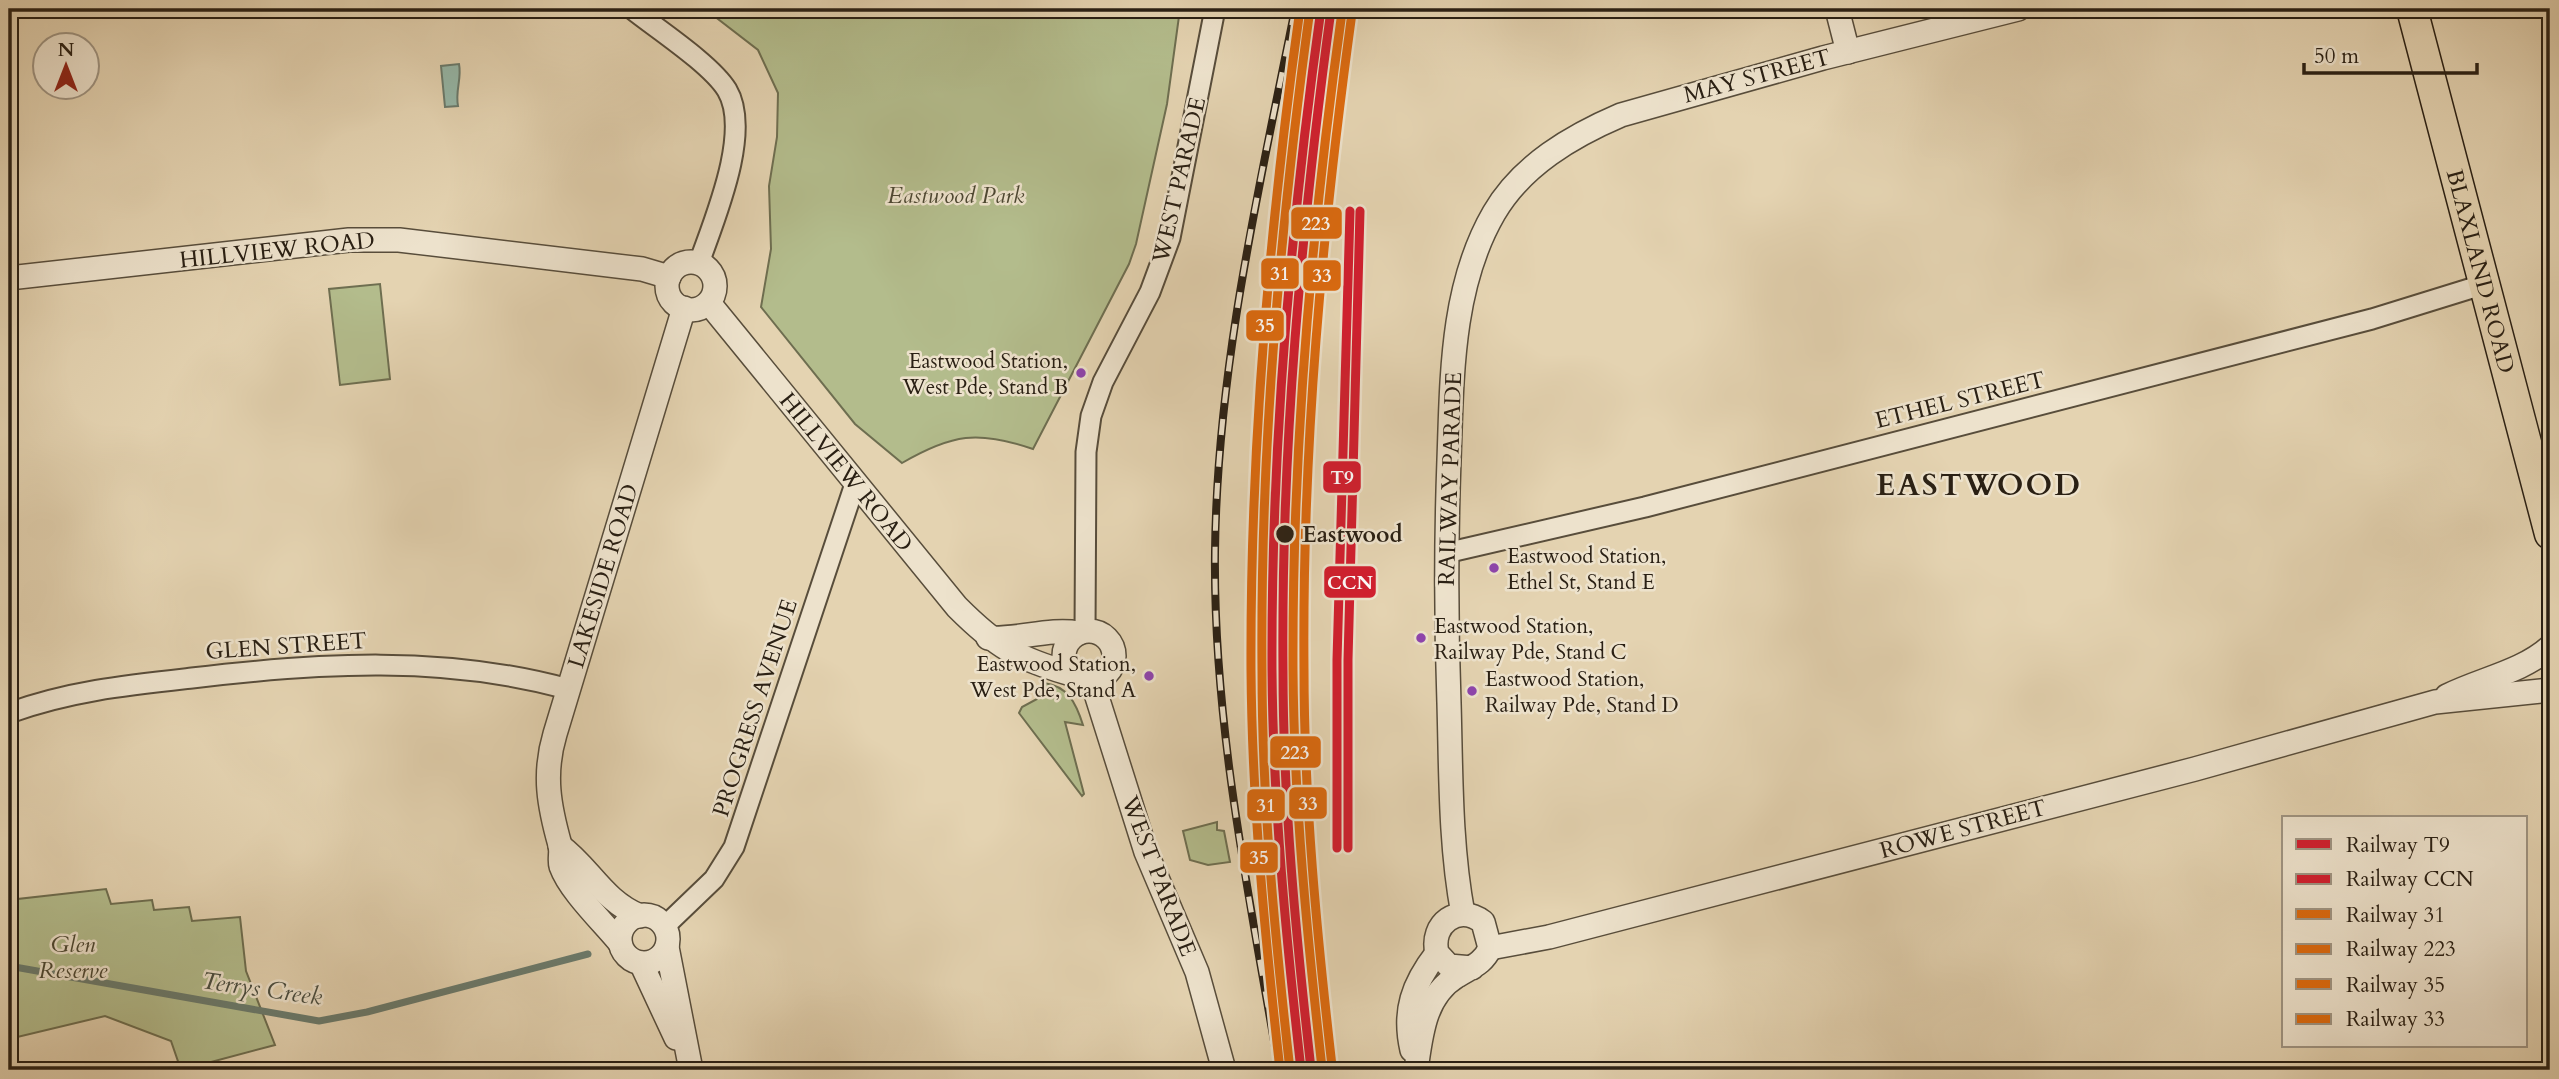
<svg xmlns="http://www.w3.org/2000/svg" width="2559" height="1079" font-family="Cardo,serif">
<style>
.green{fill:#b3bc8c;stroke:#6e6e50;stroke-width:2}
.water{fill:#96b8a9;stroke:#6b7b6d;stroke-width:2}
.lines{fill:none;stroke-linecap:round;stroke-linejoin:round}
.stream{stroke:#6b7b6d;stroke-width:7}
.minor-casing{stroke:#584d3b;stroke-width:23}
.tertiary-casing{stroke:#584d3b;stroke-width:26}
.primary-casing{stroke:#2a2014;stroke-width:33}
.minor{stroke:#ede2cc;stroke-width:19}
.tertiary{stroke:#ede2cc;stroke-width:23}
.primary{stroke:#e4d3b1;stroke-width:30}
.rail-casing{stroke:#2a2014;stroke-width:8}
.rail{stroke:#ede2cc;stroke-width:5;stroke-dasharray:16;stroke-linecap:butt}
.rail-1-casing{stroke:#ede2cc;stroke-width:14}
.rail-2-casing{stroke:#ede2cc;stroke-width:14}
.rail-3-casing{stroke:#ede2cc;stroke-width:14}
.rail-4-casing{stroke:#ede2cc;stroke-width:14}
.rail-5-casing{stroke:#ede2cc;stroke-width:14}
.rail-6-casing{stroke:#ede2cc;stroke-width:14}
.rail-1{stroke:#d11f2f;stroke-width:9}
.rail-2{stroke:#d11f2f;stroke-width:9}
.rail-3{stroke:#dc6a0f;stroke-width:9}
.rail-4{stroke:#dc6a0f;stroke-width:9}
.rail-5{stroke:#dc6a0f;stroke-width:9}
.rail-6{stroke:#dc6a0f;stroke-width:9}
.bus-dot{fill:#8e44ad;stroke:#ede2cc;stroke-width:2.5}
.stop-dot{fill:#2a2014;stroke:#ede2cc;stroke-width:2.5}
.labels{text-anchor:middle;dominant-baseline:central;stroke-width:5;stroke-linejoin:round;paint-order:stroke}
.bus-label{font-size:21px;fill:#2a2014;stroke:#ede2cc;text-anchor:start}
.street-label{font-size:23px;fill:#2a2014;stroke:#ede2cc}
.park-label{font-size:23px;font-style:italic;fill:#4c4732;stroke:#ede2cc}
.stop-label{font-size:23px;font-weight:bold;fill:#2a2014;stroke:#ede2cc;text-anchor:start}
.water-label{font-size:24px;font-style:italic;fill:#4a4e41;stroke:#ede2cc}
.district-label{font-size:30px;font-weight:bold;letter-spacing:2px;fill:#2a2014;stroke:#ede2cc}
.line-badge{stroke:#ede2cc;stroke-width:2.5}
.badge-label{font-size:19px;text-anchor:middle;font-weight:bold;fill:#fff}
</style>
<rect width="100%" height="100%" fill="#e4d3b1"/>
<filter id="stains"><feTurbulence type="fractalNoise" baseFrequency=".00286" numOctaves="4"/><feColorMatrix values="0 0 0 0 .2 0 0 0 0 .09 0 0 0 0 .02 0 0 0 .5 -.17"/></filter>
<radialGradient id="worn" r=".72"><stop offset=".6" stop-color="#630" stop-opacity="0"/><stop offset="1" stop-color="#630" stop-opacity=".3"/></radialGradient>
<!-- green -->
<g class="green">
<path d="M705 9H1180L1167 104 1136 244 1129 264 1033 449C978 430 952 434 902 463L855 424 761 307 771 249 769 186 777 137 778 93 758 50Z"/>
<polygon points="380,284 390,379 340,385 329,289"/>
<path d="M1044 683C1068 686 1076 703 1083 725L1065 722 1084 794 1082 796 1019 713 1022 707 1037 699Z"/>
<polygon points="1217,822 1217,830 1224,831 1230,862 1208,865 1190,860 1183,831"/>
<polygon points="106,889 111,904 152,900 154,910 189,907 192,921 240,917 246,971 275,1045 181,1070 171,1041 105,1016 9,1039 9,900"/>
</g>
<!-- water -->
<path class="water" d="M459 64C462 79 455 90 458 106L445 107 441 66Z"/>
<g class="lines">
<!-- stream -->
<polyline class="stream" points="9,966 319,1021 367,1012 588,954"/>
<defs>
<g id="minor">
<path d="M632 9C657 29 711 64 727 90 752 132 714 220 699 263"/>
<polyline points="1446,553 1645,507 2372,319 2485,284"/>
<polyline points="1085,632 1086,452 1091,416 1103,382 1150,292 1170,238 1215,9"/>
<path d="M9 713C69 691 128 685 192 678 318 663 444 655 568 689"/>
<polyline points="664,927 714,879 734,847 855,484"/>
</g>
<g id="tertiary">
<polyline points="1837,9 1848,52"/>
<circle cx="691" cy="286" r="24"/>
<polyline points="9,278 349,240 399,240 642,269 669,277"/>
<path d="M709 303 957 607C997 647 1016 658 1071 674"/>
<circle cx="1089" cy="656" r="25"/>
<path d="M988 638C1019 640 1048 628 1079 633"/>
<polyline points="1092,681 1146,852 1197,972 1224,1070"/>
<path d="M2447 696C2481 679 2522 672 2550 647"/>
<path d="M560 846C590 868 603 901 640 916"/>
<path d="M1463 914C1450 845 1451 773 1449 703 1446 622 1446 541 1449 460 1452 377 1451 287 1494 213 1522 165 1572 136 1621 115L1823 58 2018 9"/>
<circle cx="644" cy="939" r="24"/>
<path d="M620 943C603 922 570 891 561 866 559 860 562 851 560 845 549 806 543 774 555 734L684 308"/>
<polyline points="667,947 691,1070"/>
<polyline points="1490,948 1549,937 2195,769 2435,702 2550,690"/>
<polyline points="641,963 676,1038"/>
<path d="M1412 1050C1403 1011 1413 984 1437 953"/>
<path d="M1416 1070C1421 1035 1424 996 1457 976 1471 967 1483 964 1490 948L1483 922C1458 903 1430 924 1437 953L1449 966 1472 968"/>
</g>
<g id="primary">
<path id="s1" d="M2412 9 2550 534"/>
</g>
</defs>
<!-- minor casing -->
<use href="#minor" class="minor-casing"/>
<!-- tertiary casing -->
<use href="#tertiary" class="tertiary-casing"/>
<!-- primary casing -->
<use href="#primary" class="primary-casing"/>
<!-- minor -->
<use href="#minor" class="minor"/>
<!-- tertiary -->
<use href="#tertiary" class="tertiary"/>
<!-- primary -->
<use href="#primary" class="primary"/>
<defs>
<g id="rail">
<path d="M1279 1070C1250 900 1213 726 1215 552 1217 367 1259 189 1295 9"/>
<path d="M1314 1070C1304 1005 1301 938 1296 873 1274 585 1285 293 1335 9"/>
</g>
</defs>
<!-- rail casing -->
<use href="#rail" class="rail-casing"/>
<!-- rail -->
<use href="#rail" class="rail"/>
<defs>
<g id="rail-1">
<polyline points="1337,848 1337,660 1350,211"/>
<path d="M1301 1070C1286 937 1273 804 1272 670 1271 448 1290 229 1321 9"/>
</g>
<g id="rail-2">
<polyline points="1348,848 1348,660 1360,211"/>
<path d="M1311 1069C1296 936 1283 803 1283 670 1281 448 1301 230 1331 10"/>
</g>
<path id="rail-3" d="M1290 1070C1275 937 1262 804 1262 670 1260 448 1280 229 1310 9"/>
<path id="rail-4" d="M1322 1068C1307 935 1294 803 1293 670 1292 449 1311 231 1342 12"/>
<path id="rail-5" d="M1280 1070C1265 937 1252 804 1251 670 1250 448 1269 229 1300 9"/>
<path id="rail-6" d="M1332 1066C1317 935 1304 802 1304 669 1302 449 1322 231 1352 13"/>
</defs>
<!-- rail-1 casing -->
<use href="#rail-1" class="rail-1-casing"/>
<!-- rail-2 casing -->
<use href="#rail-2" class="rail-2-casing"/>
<!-- rail-3 casing -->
<use href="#rail-3" class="rail-3-casing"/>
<!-- rail-4 casing -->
<use href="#rail-4" class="rail-4-casing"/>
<!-- rail-5 casing -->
<use href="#rail-5" class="rail-5-casing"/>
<!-- rail-6 casing -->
<use href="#rail-6" class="rail-6-casing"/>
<!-- rail-1 -->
<use href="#rail-1" class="rail-1"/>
<!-- rail-2 -->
<use href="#rail-2" class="rail-2"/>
<!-- rail-3 -->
<use href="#rail-3" class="rail-3"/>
<!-- rail-4 -->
<use href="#rail-4" class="rail-4"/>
<!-- rail-5 -->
<use href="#rail-5" class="rail-5"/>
<!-- rail-6 -->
<use href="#rail-6" class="rail-6"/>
</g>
<!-- markers -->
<g class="bus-dot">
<circle cx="1081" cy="373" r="6"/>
<circle cx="1494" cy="568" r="6"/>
<circle cx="1421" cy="638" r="6"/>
<circle cx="1149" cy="676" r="6"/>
<circle cx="1472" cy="691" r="6"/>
</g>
<circle class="stop-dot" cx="1285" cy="534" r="10"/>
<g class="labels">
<!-- bus labels -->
<g class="bus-label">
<text x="1068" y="361" text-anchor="end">Eastwood Station,<tspan x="1068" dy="26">West Pde, Stand B</tspan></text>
<text x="1507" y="556">Eastwood Station,<tspan x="1507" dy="26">Ethel St, Stand E</tspan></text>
<text x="1434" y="626">Eastwood Station,<tspan x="1434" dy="26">Railway Pde, Stand C</tspan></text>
<text x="1136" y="664" text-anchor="end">Eastwood Station,<tspan x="1136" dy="26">West Pde, Stand A</tspan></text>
<text x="1485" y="679">Eastwood Station,<tspan x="1485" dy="26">Railway Pde, Stand D</tspan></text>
</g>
<!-- street labels -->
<g class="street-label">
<text transform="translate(1757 76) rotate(-15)">MAY STREET</text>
<text transform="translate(1179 180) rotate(-77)">WEST PARADE</text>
<text transform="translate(277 250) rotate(-6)">HILLVIEW ROAD</text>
<text stroke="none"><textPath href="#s1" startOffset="271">BLAXLAND ROAD</textPath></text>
<text transform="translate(1960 400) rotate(-14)">ETHEL STREET</text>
<text transform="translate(846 472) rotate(51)">HILLVIEW ROAD</text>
<text transform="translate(1450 479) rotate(-88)">RAILWAY PARADE</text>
<text transform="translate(603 576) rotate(-73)">LAKESIDE ROAD</text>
<text transform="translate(286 646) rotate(-4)">GLEN STREET</text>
<text transform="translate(755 708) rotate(-72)">PROGRESS AVENUE</text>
<text transform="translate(1963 829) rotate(-15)">ROWE STREET</text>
<text transform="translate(1159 876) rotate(69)">WEST PARADE</text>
</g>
<!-- park labels -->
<g class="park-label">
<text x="956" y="195">Eastwood Park</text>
<text x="73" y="944">Glen<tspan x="73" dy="26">Reserve</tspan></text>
</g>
<!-- stop labels -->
<g class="stop-label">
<text x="1302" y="534">Eastwood</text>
</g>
<!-- water labels -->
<g class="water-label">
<text transform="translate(262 989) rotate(8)">Terrys Creek</text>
</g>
<!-- district labels -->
<g class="district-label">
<text x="1979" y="485">EASTWOOD</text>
</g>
</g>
<g class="line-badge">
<rect x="1290" y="206" width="53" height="34" rx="7" fill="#dc6a0f"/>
<rect x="1260" y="257" width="40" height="33" rx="7" fill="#dc6a0f"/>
<rect x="1302" y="259" width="40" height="33" rx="7" fill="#dc6a0f"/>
<rect x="1245" y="309" width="40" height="33" rx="7" fill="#dc6a0f"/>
<rect x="1322" y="460" width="40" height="34" rx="7" fill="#d11f2f"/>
<rect x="1323" y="565" width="54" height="34" rx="7" fill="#d11f2f"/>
<rect x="1269" y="735" width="53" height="34" rx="7" fill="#dc6a0f"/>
<rect x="1288" y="786" width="40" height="34" rx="7" fill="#dc6a0f"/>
<rect x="1246" y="788" width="40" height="34" rx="7" fill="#dc6a0f"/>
<rect x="1239" y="841" width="40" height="33" rx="7" fill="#dc6a0f"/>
</g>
<g class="badge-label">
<text x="1316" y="230">223</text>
<text x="1280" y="280">31</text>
<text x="1322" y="282">33</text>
<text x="1265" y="332">35</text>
<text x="1342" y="484">T9</text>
<text x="1350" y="589">CCN</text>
<text x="1295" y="759">223</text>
<text x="1308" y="810">33</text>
<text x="1266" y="812">31</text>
<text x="1259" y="864">35</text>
</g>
<!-- margin -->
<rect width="2559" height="1079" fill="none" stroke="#e4d3b1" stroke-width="35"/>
<rect x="10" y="10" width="2538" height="1058" fill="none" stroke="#2a2014" stroke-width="3.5"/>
<rect x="18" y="18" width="2524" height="1044" fill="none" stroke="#2a2014" stroke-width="2"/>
<!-- legend -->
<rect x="2282" y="816" width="245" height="231" fill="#ede2cc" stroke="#9f9482" stroke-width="2"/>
<rect x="2296" y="839" width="35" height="10" fill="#d11f2f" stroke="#9f9482" stroke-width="2"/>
<text x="2346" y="852" font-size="21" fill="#2a2014">Railway T9</text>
<rect x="2296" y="874" width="35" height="10" fill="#d11f2f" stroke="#9f9482" stroke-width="2"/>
<text x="2346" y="886" font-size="21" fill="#2a2014">Railway CCN</text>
<rect x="2296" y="909" width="35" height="10" fill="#dc6a0f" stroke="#9f9482" stroke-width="2"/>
<text x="2346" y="922" font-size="21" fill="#2a2014">Railway 31</text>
<rect x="2296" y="944" width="35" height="10" fill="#dc6a0f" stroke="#9f9482" stroke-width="2"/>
<text x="2346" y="956" font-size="21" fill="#2a2014">Railway 223</text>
<rect x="2296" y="979" width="35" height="10" fill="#dc6a0f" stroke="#9f9482" stroke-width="2"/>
<text x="2346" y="992" font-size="21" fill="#2a2014">Railway 35</text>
<rect x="2296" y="1014" width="35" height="10" fill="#dc6a0f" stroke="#9f9482" stroke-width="2"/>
<text x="2346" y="1026" font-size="21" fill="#2a2014">Railway 33</text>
<!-- north arrow -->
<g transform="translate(66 66)"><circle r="33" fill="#ede2cc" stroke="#9f9482" stroke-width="2"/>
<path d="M0-5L12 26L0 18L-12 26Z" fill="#8f2418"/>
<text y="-10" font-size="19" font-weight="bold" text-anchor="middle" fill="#2a2014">N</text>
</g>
<!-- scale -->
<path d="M2304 63v10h173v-10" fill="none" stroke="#2a2014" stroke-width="3.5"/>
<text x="2314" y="63" font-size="21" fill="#2a2014" stroke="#ede2cc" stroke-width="5" paint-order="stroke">50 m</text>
<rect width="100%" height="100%" filter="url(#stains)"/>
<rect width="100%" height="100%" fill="url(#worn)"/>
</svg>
